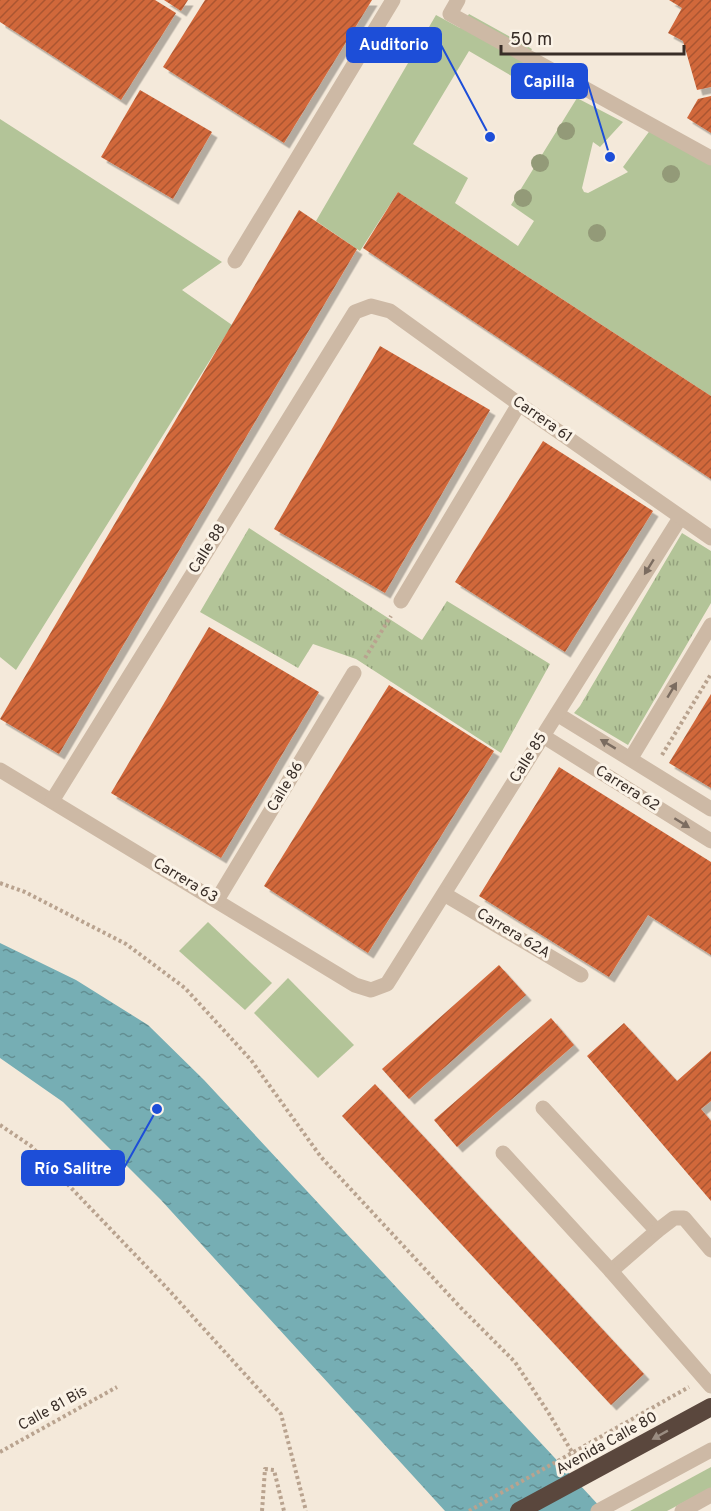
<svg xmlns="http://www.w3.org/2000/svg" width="711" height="1511" font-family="Overpass,sans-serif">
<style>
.green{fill:#b3c498}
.park{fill:url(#park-tufts)}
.water{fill:url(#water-ripples)}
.building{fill:url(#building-hatch);filter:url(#shadow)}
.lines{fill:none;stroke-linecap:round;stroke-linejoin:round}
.path{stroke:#b9a38f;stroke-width:4;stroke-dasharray:3 3;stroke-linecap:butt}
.minor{stroke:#cdb9a5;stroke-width:15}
.highway{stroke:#5a473d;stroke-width:18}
.tree{fill:#939a78}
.oneway{fill:#7b6c60}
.oneway2{fill:#9a8c81}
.labels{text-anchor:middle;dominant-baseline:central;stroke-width:6;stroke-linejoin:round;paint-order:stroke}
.street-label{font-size:15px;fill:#382d27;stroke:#fbf3e7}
.leader{fill:none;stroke:#1d4ed8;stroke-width:2}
.callout-dot{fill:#1d4ed8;stroke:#fbf3e7;stroke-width:2}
.callout{fill:#1d4ed8;stroke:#1d4ed8;stroke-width:2}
.callout-label{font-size:16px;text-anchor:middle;font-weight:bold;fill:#fff}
</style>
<defs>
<pattern id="park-tufts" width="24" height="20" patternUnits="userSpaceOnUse" patternTransform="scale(1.5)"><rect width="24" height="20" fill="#b3c498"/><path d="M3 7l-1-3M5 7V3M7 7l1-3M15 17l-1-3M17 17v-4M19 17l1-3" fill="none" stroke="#93a07c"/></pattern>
<pattern id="water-ripples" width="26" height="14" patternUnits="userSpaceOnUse" patternTransform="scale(1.5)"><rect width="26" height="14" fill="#76aeb4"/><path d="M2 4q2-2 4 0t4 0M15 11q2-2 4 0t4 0" fill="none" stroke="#628e92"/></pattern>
<pattern id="building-hatch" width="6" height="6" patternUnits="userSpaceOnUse" patternTransform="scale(1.5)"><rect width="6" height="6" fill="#d1673a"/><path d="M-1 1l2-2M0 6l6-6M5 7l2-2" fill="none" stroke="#ab5531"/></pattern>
<filter id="shadow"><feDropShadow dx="5.5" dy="5.5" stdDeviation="0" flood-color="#0004"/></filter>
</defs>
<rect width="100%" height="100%" fill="#f4e9da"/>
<!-- green -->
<g class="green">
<polygon points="469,14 532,49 515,78 469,51 413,144 468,178 455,203 518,246 534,221 511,205 577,98 623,122 600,147 593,142 582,188 584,192 588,193 628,172 623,167 651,129 711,164 711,396 398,192 360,251 316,221 436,15 460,28"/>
<polygon points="0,119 222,262 182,290 232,325 16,670 0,657"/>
<polygon points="208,922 272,983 245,1010 179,951"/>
<polygon points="288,978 354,1045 318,1078 254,1013"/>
<polygon points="711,1467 711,1488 667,1511 630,1511"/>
</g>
<!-- park -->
<g class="park">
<polygon points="249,528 422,640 447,601 550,664 501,753 356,659 313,644 298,668 200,612"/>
<polygon points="682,533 711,551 711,603 628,745 574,713 580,706"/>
</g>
<!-- water -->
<polygon class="water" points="0,943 76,980 148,1025 204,1080 604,1511 445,1511 161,1200 63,1102 0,1058"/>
<!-- building -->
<g class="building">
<polygon points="0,0 155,0 176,13 121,100 0,22"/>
<polygon points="164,0 188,0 181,11"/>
<polygon points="205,0 372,0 284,143 163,67"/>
<polygon points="669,0 711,0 711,87 697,90 683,41 668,33 682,8"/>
<polygon points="140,90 212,132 173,199 101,157"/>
<polygon points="711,96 711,133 687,118 698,99"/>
<polygon points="398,192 711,396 711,479 363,248"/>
<polygon points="299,210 357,249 59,754 0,719"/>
<polygon points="380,346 490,410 385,593 274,529"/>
<polygon points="543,441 653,511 565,652 455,582"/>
<polygon points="209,627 319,692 221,858 111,793"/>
<polygon points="389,685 494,751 368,953 264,886"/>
<polygon points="711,694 711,788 669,763"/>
<polygon points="559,767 711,862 711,955 648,915 609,977 479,896"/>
<polygon points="499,965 526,995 409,1099 382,1069"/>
<polygon points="551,1018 574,1045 457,1147 434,1120"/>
<polygon points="624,1023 677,1081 711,1051 711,1101 701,1109 711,1121 711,1201 587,1056"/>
<polygon points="375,1084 644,1374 611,1405 342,1116"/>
</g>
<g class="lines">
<!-- path -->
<g class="path">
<polyline points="365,658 391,616"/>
<polyline points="662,755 711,674"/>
<polyline points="0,883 25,892 126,944 185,988 251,1060 321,1157 461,1308 515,1362 548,1412 575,1457"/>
<polyline points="0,1125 31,1146 166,1287 281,1414 306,1511"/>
<polyline points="0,1452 117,1387"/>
<polyline points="262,1511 265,1469 274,1470 284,1511"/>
<polyline points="469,1511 689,1387"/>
</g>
<!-- minor -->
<g class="minor">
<polyline points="458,0 450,14 711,158"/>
<polyline points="235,261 393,0"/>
<polyline points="401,601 519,404"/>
<polyline points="557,714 711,809"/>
<polyline points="543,736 711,841"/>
<polyline points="631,758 711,625"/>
<polyline points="0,770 355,985 371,990 387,984 680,518"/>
<polyline points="52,801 355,312 371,306 390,311 519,404 711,538"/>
<polyline points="444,894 581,975"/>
<polyline points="217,900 354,673"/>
<polyline points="543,1108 657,1231 611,1271"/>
<polyline points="503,1153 611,1271 711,1386"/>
<polyline points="657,1231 674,1218 684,1218 711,1250"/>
<polyline points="598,1511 711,1450"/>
<polyline points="682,1511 711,1495"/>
</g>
<!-- highway -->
<polyline class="highway" points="519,1511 711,1407"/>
</g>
<!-- trees -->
<g class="tree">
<circle cx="566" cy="131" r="9"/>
<circle cx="540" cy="163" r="9"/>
<circle cx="671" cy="174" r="9"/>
<circle cx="523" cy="198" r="9"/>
<circle cx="597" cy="233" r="9"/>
</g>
<!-- one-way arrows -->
<defs><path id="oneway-solid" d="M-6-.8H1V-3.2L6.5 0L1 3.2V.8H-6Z" transform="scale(1.5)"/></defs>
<g class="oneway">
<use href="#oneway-solid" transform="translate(649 567) rotate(122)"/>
<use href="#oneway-solid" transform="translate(672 690) rotate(-59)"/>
<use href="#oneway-solid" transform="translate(608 744) rotate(-149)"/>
<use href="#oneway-solid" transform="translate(682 823) rotate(32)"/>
</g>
<use class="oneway2" href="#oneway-solid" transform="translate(660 1435) rotate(151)"/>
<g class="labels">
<!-- street labels -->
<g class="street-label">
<text transform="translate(542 420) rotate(35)">Carrera 61</text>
<text transform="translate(208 549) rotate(-58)">Calle 88</text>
<text transform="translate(529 758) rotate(-58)">Calle 85</text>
<text transform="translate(286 787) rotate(-59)">Calle 86</text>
<text transform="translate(627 789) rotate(32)">Carrera 62</text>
<text transform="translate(185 881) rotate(31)">Carrera 63</text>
<text transform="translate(513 934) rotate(31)">Carrera 62A</text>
<text transform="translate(53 1409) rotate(-29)">Calle 81 Bis</text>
<text transform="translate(607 1444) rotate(-29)">Avenida Calle 80</text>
</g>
</g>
<!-- callouts -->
<path class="leader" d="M490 137L441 45M610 157L587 81M157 1109L124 1168"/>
<g class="callout-dot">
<circle cx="490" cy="137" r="6"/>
<circle cx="610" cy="157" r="6"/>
<circle cx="157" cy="1109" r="6"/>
</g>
<g class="callout">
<rect x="347" y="28" width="94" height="34" rx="6"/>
<rect x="512" y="64" width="75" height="34" rx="6"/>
<rect x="22" y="1151" width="102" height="34" rx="6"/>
</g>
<g class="callout-label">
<text x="394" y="50">Auditorio</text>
<text x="549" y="87">Capilla</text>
<text x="73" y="1174">Río Salitre</text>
</g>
<!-- scale -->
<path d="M501 45v9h183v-9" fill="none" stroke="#382d27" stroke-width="3"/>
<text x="510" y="45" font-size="18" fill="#382d27" stroke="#fbf3e7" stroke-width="4.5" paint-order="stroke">50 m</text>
</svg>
